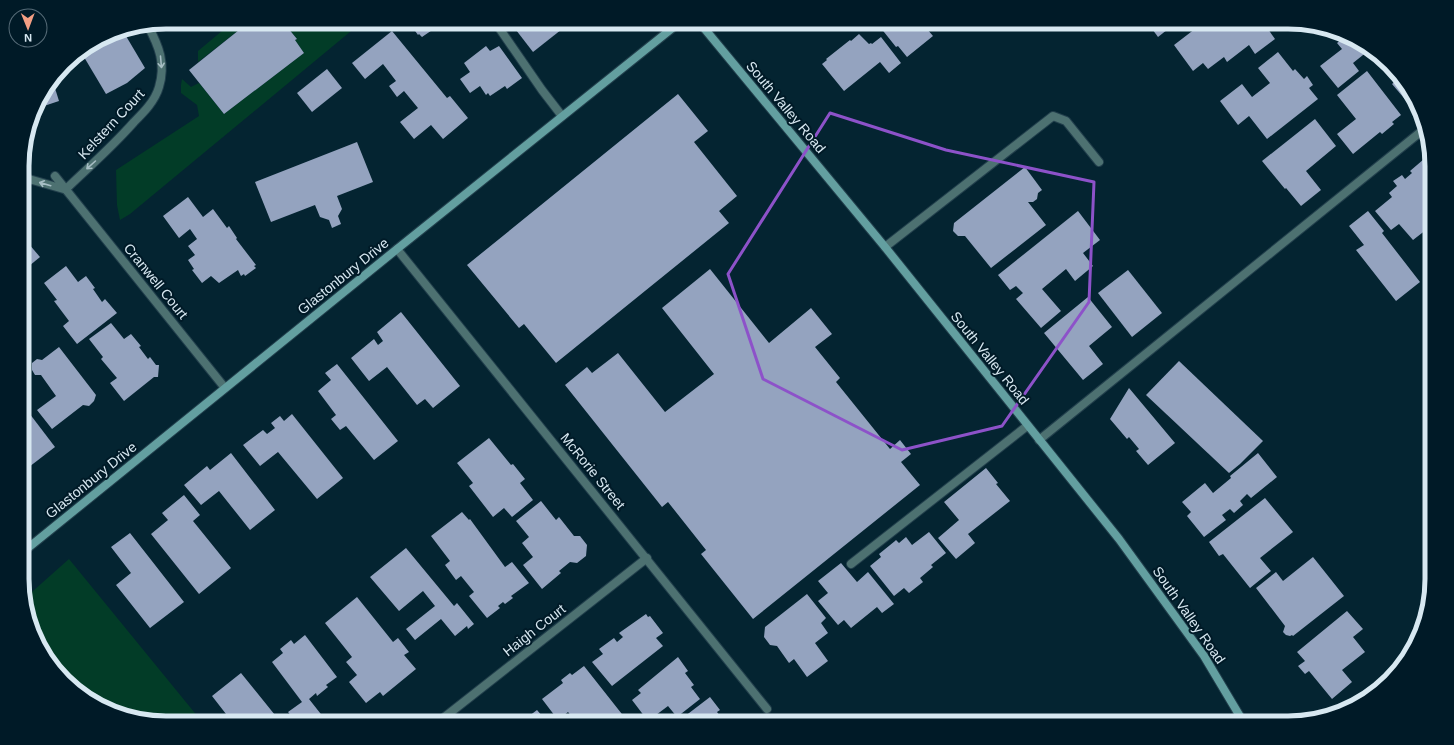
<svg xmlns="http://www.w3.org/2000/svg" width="1454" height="745" font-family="Arial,sans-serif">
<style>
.green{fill:#023c27}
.building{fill:#94a3bf}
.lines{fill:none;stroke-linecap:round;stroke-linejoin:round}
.lane-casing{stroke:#223f4c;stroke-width:10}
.street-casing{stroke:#223f4c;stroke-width:10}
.secondary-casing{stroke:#223f4c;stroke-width:10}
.lane{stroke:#4d7171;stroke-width:8}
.street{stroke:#4d7171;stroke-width:8}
.secondary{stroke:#639fa0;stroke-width:8}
.oneway{stroke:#a7bec4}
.marked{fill:none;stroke:#8d52c9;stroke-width:3;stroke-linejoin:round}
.labels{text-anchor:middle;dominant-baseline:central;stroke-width:4;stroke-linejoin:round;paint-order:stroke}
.street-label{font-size:14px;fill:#d7e8f1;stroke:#001a27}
.rim{fill:none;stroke:#d7e8f1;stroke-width:5}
</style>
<rect width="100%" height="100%" fill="#042431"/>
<!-- green -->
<g class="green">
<polygon points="231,22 249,22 198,62 198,51 228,26"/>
<polygon points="283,22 362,22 130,214 120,220 117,205 116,170 199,116 197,105 181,93 181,85 182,79 191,87 199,83 224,114 304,53 295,40 297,39"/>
<polygon points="69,559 203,723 166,723 102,708 46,659 24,599"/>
</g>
<!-- building -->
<g class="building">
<polygon points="249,22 283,22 297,39 295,40 304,53 224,114 189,70"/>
<polygon points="402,22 457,22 445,30 441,24 422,37 419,34 418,35 410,24 406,27"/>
<polygon points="525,22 571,22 533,52 516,30"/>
<polygon points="876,22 921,22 933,36 907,57 898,46 896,47"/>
<polygon points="1147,22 1177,22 1158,37"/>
<polygon points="1204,22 1263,22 1275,39 1255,54 1249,45 1227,62 1224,57 1208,69 1203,63 1193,71 1174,45"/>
<polygon points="123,31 145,68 127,83 106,94 81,52 111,33"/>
<polygon points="392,31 447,98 450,96 468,118 443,139 431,125 414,139 400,122 418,108 404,91 397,97 389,86 396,81 383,64 365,79 352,63"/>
<polygon points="859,34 869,44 871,43 872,44 881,37 901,63 889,73 880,62 844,91 822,64 827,60 826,59 850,40 851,41"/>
<polygon points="1342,35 1352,37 1368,51 1353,63 1359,71 1338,88 1320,66 1342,49 1337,43 1344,37"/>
<polygon points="486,46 490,51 499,46 522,78 507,89 505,86 490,96 488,93 486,95 480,86 470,93 460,79 470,72 464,63"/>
<polygon points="1278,52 1293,71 1295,69 1304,79 1307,76 1313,85 1309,88 1318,99 1267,139 1249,116 1238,125 1220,101 1242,84 1252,97 1270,83 1258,68"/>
<polygon points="327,69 342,88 312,112 297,93"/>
<polygon points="1367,71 1401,115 1392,122 1394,124 1382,134 1380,132 1353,154 1337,134 1356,119 1337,95"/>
<polygon points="1399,78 1408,86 1413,100 1409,104 1392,84"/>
<polygon points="53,82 59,101 35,109 37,103"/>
<polygon points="678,94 708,131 694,142 737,196 719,211 729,223 556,363 524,324 519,328 467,265"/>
<polygon points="1315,119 1336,146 1306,171 1321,190 1301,206 1286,188 1285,189 1262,161"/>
<polygon points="357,142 373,182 337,196 342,209 338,216 341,224 332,228 329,220 320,217 315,205 271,222 255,182"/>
<polygon points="1424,159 1431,167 1431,197 1427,200 1431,204 1431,209 1428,211 1431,215 1431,226 1413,240 1399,224 1391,230 1375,211 1392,197 1389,193 1397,186 1393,181 1402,175 1405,179 1412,173 1410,171"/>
<polygon points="1025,167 1042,190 1038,193 1037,199 1033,202 1028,202 1046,225 991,268 965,236 958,236 953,231 954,223"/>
<polygon points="188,197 203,217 213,209 227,228 229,226 237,238 236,239 256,265 254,266 256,268 245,276 244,274 241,276 238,270 219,283 211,276 202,283 192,270 194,269 188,260 195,255 188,246 197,239 190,229 179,238 163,216"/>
<polygon points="1078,211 1100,240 1083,253 1093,266 1075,281 1066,269 1042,289 1061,311 1041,328 1016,299 1023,293 1016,286 1010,290 998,275"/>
<polygon points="1368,211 1384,231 1382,233 1420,282 1396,301 1356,250 1364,245 1349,226"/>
<polygon points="22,236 40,257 23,271"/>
<polygon points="66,266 78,282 86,276 95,288 93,289 102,302 105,299 117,313 77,344 63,326 69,321 54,301 57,300 44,283"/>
<polygon points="710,269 769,343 811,308 832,334 815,347 840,378 836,382 890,449 900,440 911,454 901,462 920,485 753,619 701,554 706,550 668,502 662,507 565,385 587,367 592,373 618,353 665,412 714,374 662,308"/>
<polygon points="1128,270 1162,313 1132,337 1098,293"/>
<polygon points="1088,297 1112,327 1089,346 1103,364 1083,380 1044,333"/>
<polygon points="401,312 460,386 433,408 425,399 417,405 387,367 369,381 351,358 374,339 378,345 383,341 377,332"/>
<polygon points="111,323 124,339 131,334 141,346 139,347 148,359 150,357 156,365 159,365 158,377 154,377 124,401 110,383 117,378 101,359 103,357 89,339"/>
<polygon points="59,347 96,395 94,401 89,406 83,405 52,429 37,410 56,396 41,375 35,375 32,370 32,363 37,359 42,360"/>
<polygon points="1179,361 1263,441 1240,464 1229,473 1146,395"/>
<polygon points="337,364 398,441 374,460 346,426 340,430 331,419 336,415 318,391 331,380 325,373"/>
<polygon points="1129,388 1175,443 1148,465 1136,451 1139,449 1129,437 1127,439 1110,419"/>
<polygon points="23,405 55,447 29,467 23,459"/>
<polygon points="292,414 343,478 317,499 278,452 260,466 243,445 263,430 267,434 275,428 271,423 280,416 284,421"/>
<polygon points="489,438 511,465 513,464 525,479 520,483 533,500 512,517 504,508 493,517 469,486 473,483 457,463"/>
<polygon points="231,453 275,510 250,530 219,491 201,505 184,485 207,466 210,470"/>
<polygon points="1258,453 1277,477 1251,498 1247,494 1240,501 1243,505 1234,513 1230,509 1222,515 1226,520 1204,537 1187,516 1191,512 1182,502 1205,483 1213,493 1231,478 1230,476"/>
<polygon points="986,468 998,483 996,484 1010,501 968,534 975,543 956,559 938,538 959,520 944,502"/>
<polygon points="184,495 200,515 193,521 231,568 199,594 151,534 168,520 162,513"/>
<polygon points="1265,498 1293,532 1260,558 1271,571 1250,588 1223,554 1219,556 1209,542"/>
<polygon points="541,501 556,520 559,517 574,536 580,536 587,545 586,556 577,563 570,562 559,571 561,573 542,589 523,565 533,557 522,543 529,537 516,521"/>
<polygon points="462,512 469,520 470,519 505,567 512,562 529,583 511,596 513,598 505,604 503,602 498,606 500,608 487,618 469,596 474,592 461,576 456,580 445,565 450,561 431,536"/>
<polygon points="929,532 946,553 931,565 933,567 920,578 923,582 909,593 904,588 894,596 870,566 881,557 879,554 895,541 896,540 899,543 906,537 912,545"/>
<polygon points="130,533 184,602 150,628 116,585 131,573 111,547"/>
<polygon points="406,548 454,606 457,603 474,624 468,629 467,626 455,636 441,619 415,640 406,629 435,606 423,591 399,611 370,577"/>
<polygon points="1313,557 1344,596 1293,636 1292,635 1290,636 1286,635 1283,632 1285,626 1256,588 1276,572 1283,581"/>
<polygon points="841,563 857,582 868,572 894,604 882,613 877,607 851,628 844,620 838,625 818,601 828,593 818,581"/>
<polygon points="807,594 826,618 821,623 828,633 815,643 828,661 807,677 794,659 789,663 777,646 770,645 764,637 765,627"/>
<polygon points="357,597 393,642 398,638 409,652 404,655 416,669 383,696 380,692 366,703 349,682 357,675 346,662 352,657 325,623"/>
<polygon points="1347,611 1363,629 1353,637 1365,652 1342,670 1352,682 1332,699 1309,671 1305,674 1298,666 1305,661 1297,652"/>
<polygon points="646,614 648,617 650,616 663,633 656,638 663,646 612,686 592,662 603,654 599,649 614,638 617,642 623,637 619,633"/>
<polygon points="305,635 337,677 326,685 328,687 317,696 316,693 309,699 324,718 317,723 297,723 288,712 302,702 272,662 283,653 280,649 291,640 294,644"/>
<polygon points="678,657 688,671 685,673 694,685 691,687 700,699 677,717 668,706 648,721 632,700 641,693 638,690"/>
<polygon points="584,666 629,723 577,723 568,712 558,720 542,699 563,683 561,680 570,673 572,675"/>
<polygon points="241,673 279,720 285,715 291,723 233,723 212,696"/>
<polygon points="710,697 720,710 717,712 725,723 676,723"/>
<polygon points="537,710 548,723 520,723"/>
</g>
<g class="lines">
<defs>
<g id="lane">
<polyline points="495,22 542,90 562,116"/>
<polyline points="22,177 67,190"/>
<path d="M66 189C89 167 113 146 134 122 144 112 155 101 159 87 166 64 159 46 148 26"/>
<polyline points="885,247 1053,116 1066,121 1099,162"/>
<polyline points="1039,440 1423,130"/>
<polyline points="851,564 1027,426"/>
</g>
<g id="street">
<polyline points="55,176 225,388"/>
<polyline points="397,249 767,709"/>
<polyline points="437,723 647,558"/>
</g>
<g id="secondary">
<polyline points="699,22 885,247 1119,539 1204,656 1244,723"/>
<polyline points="23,552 397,249 680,22"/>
</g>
</defs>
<!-- lane casing -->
<use href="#lane" class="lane-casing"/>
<!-- street casing -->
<use href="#street" class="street-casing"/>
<!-- secondary casing -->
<use href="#secondary" class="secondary-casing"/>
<!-- lane -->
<use href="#lane" class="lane"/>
<!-- street -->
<use href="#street" class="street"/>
<!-- secondary -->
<use href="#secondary" class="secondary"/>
</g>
<!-- one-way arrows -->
<defs><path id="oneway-shaft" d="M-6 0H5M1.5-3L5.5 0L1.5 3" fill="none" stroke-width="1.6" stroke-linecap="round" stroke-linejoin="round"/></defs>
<g class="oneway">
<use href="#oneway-shaft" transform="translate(161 62) rotate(85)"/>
<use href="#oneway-shaft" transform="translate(91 165) rotate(138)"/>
<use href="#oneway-shaft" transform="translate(45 184) rotate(-164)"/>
</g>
<!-- marked area -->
<path class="marked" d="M830 113 946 150 1094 182 1089 302 1002 426 902 450 763 379 728 274Z"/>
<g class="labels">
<!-- street labels -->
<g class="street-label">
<text transform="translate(786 107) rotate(50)">South Valley Road</text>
<text transform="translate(111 124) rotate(-47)">Kelstern Court</text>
<text transform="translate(343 276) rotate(-39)">Glastonbury Drive</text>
<text transform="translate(156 281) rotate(51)">Cranwell Court</text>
<text transform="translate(990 358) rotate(51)">South Valley Road</text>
<text transform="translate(593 471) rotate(51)">McRorie Street</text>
<text transform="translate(91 480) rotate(-39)">Glastonbury Drive</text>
<text transform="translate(1189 615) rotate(55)">South Valley Road</text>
<text transform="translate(534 630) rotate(-38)">Haigh Court</text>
</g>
</g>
<!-- crop -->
<path d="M0 0H1454V745H0ZM166 29H1288A137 137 0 0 1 1425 166V579A137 137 0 0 1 1288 716H166A137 137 0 0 1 29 579V166A137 137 0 0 1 166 29Z" fill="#001a27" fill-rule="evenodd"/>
<path class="rim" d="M166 29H1288A137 137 0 0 1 1425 166V579A137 137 0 0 1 1288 716H166A137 137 0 0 1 29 579V166A137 137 0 0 1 166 29Z"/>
<!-- north arrow -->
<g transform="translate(28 28) rotate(179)"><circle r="19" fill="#001a27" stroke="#566c78"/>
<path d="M0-3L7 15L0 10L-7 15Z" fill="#f39f84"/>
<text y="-6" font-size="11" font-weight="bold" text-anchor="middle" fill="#d7e8f1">N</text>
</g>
</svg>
